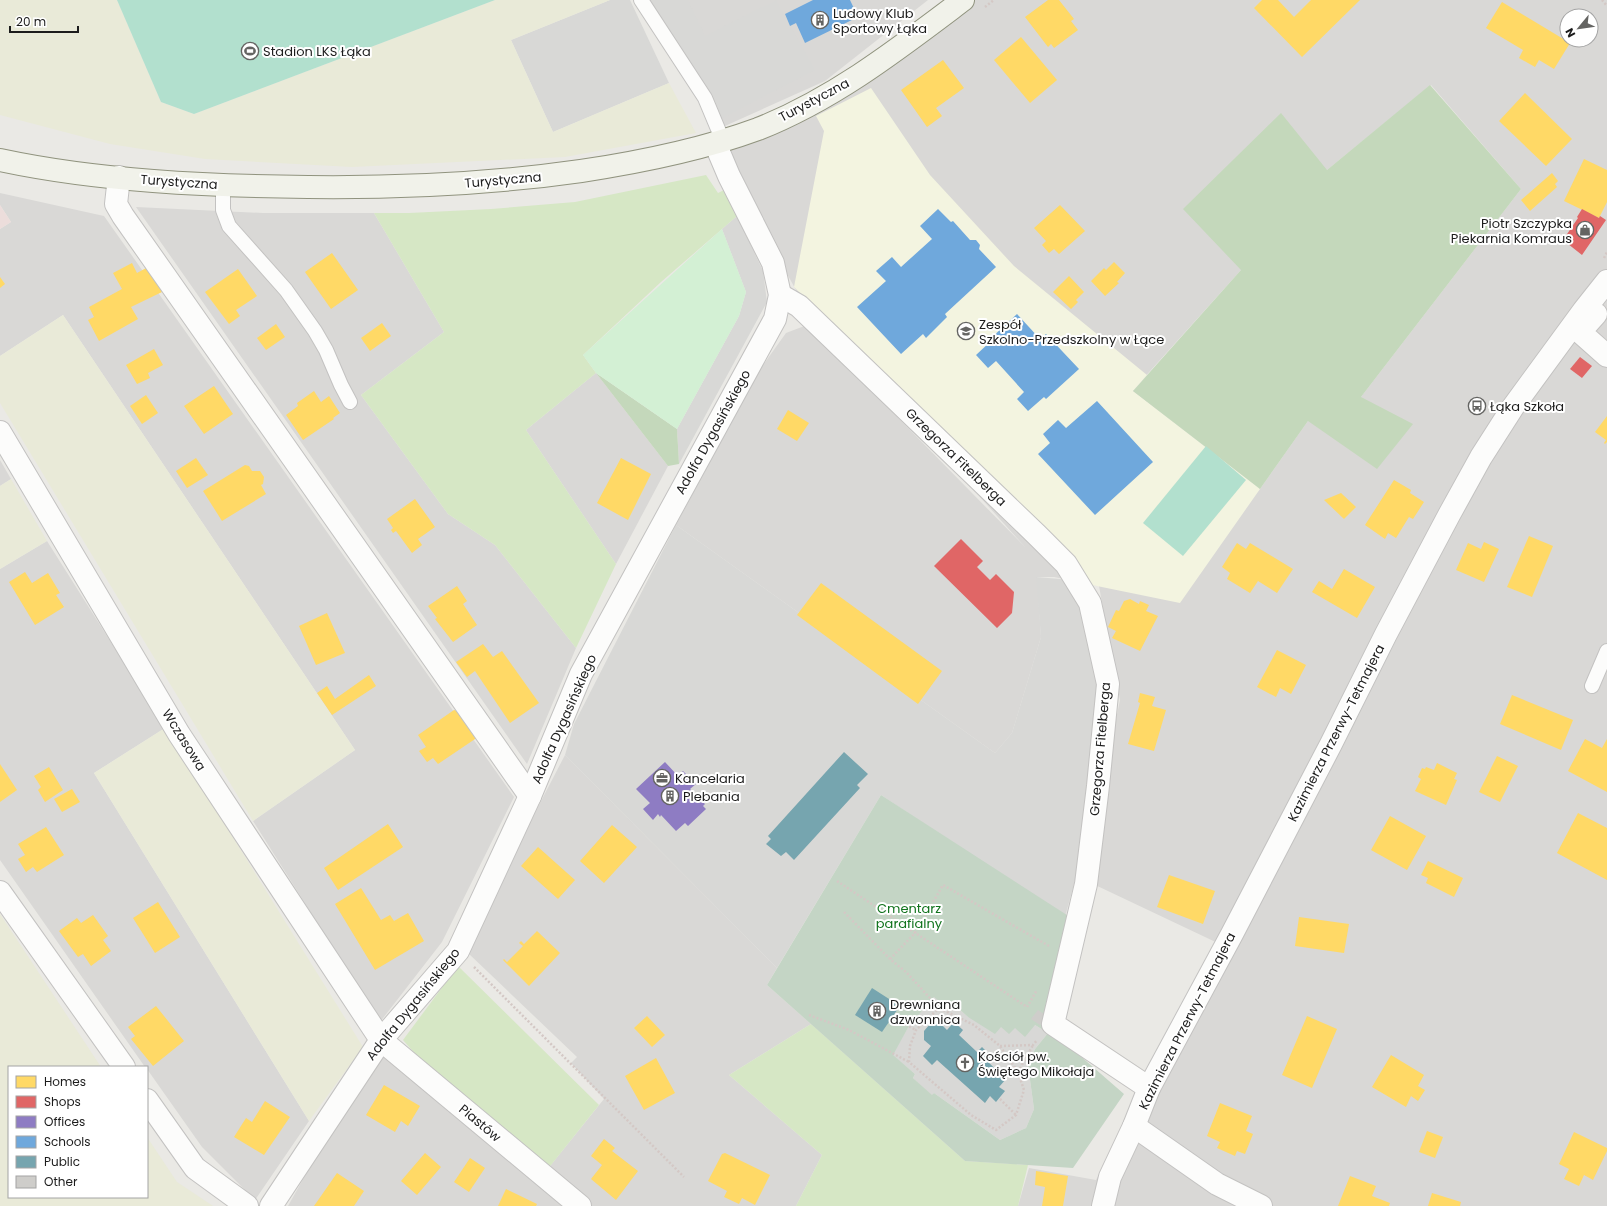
<svg xmlns="http://www.w3.org/2000/svg" width="1607" height="1206" font-family="Poppins,sans-serif">
<style>
.residential{fill:#d9d8d6;fill-rule:evenodd}
.commercial{fill:#ecdddb}
.education{fill:#f3f4e0}
.religious{fill:#d8d8d6}
.farmland{fill:#e9ead8}
.grass{fill:#d6e7c5}
.forest{fill:#c4d8bb}
.cemetery{fill:#c4d5c5;fill-rule:evenodd}
.park{fill:#d3f0d4}
.pitch{fill:#b2e0ce}
.homes{fill:#ffd966}
.shops{fill:#e06666}
.offices{fill:#8e7cc3}
.schools{fill:#6fa8dc}
.public{fill:#76a5af}
.building{fill:#cecdca}
.lines{fill:none;stroke-linecap:round;stroke-linejoin:round}
.lane-casing{stroke:#c3c2c1;stroke-width:16}
.street-casing{stroke:#c3c2c1;stroke-width:24}
.secondary-casing{stroke:#90937e;stroke-width:24}
.path{stroke:#d4c8c5;stroke-width:2.5;stroke-dasharray:2 2;stroke-linecap:butt}
.lane{stroke:#fcfcfb;stroke-width:14}
.street{stroke:#fcfcfb;stroke-width:22}
.secondary{stroke:#f1f2ea;stroke-width:22}
.labels{text-anchor:middle;dominant-baseline:central;stroke-width:4;stroke-linejoin:round;paint-order:stroke}
.poi-label{font-size:13px;fill:#1c1c1c;stroke:#fff;text-anchor:start}
.street-label{font-size:13px;fill:#1c1c1c;stroke:#fff}
.park-label{font-size:13px;fill:#11731d;stroke:#fff}
</style>
<rect width="100%" height="100%" fill="#eae9e5"/>
<!-- residential -->
<g class="residential">
<polygon points="646,0 928,0 825,81 716,130"/>
<path d="M963 0H1607V1206H1018L1029 1168 1096 1180 1224 946 1091 883 1103 783 1120 700 1099 586 1054 577H1037L1041 637 1012 733 995 753 676 525 756 375 786 333 807 325 1026 548 801 299 781 263 727 148ZM1567 16H1591V40H1567ZM1431 85 1521 189 1361 397 1308 421 1260 489 1246 480 1133 390 1241 270 1327 170Z"/>
<polygon points="0,193 104,216 514,797 442,942 380,1022 253,821 355,750 63,315 0,356 0,229 11,222 0,205"/>
<polygon points="136,207 263,213 374,213 444,332 361,395 448,514 495,545 576,648 527,764"/>
<polygon points="596,373 668,466 616,564 526,430"/>
<polygon points="0,460 11,479 0,486"/>
<polygon points="47,541 165,728 94,773 309,1121 255,1200 202,1147 147,1069 147,1067 145,1067 0,860 0,569"/>
<polygon points="565,755 777,968 767,985 811,1024 729,1075 822,1155 796,1206 288,1206 381,1040 542,1176 604,1099 571,1063 577,1057 468,953 500,880"/>
</g>
<!-- commercial -->
<polygon class="commercial" points="0,205 11,222 0,229"/>
<!-- education -->
<polygon class="education" points="871,88 930,175 1014,266 1147,375 1133,391 1260,489 1180,603 1092,585 794,287 824,131 816,116"/>
<!-- religious -->
<g class="religious">
<polygon points="610,0 630,0 669,83 553,132 511,40"/>
<polygon points="646,0 688,0 705,36 776,0 815,70 715,122"/>
<polygon points="737,216 763,271 767,302 679,464 677,429 739,316 746,292 722,229"/>
<polygon points="676,525 995,753 1012,733 1041,637 1036,577 1072,580 1097,673 1097,747 1085,843 1065,917 881,795 777,968 565,755 574,724"/>
<polygon points="934,997 949,1000 968,1017 1001,1027 1015,1028 1035,1025 1048,1033 1035,1049 1028,1065 1034,1109 1026,1128 1000,1140 934,1093 932,1096 913,1078 915,1074 892,1055 909,1026"/>
</g>
<!-- farmland -->
<g class="farmland">
<polygon points="0,0 117,0 161,102 194,114 495,0 610,0 511,40 553,132 669,83 696,133 565,157 352,167 205,159 110,144 0,115"/>
<polygon points="63,315 355,750 253,821 0,403 0,356"/>
<polygon points="11,479 47,541 0,569 0,486"/>
<polygon points="165,728 363,1047 309,1121 94,773"/>
<polygon points="0,914 101,1067 9,1067 9,1197 147,1197 147,1137 177,1182 213,1206 0,1206"/>
</g>
<!-- grass -->
<g class="grass">
<polygon points="706,175 718,193 724,190 737,216 661,282 583,355 596,373 526,430 616,564 576,648 495,545 448,514 361,395 444,332 374,213 409,213 491,209 575,202"/>
<polygon points="458,966 599,1105 547,1170 446,1089 403,1040"/>
<polygon points="811,1024 965,1161 1028,1165 1018,1206 796,1206 822,1155 729,1075"/>
</g>
<!-- forest -->
<g class="forest">
<polygon points="1430,85 1521,189 1361,397 1413,424 1377,469 1308,421 1260,489 1133,391 1241,270 1183,209 1281,113 1327,170"/>
<polygon points="596,373 677,429 679,464 668,466"/>
</g>
<!-- cemetery -->
<path class="cemetery" d="M881 795 1070 917 1047 1027 1124 1094 1073 1168 965 1161 767 985ZM934 997 944 1005 949 1000 968 1017 995 1034 1001 1027 1009 1034 1015 1028 1025 1037 1035 1025 1048 1033 1035 1049 1028 1065 1034 1109 1026 1128 1000 1140 934 1093 932 1095 913 1078 915 1074 893 1055 909 1026Z"/>
<!-- park -->
<polygon class="park" points="722,229 746,292 739,316 677,429 596,373 583,355"/>
<!-- pitch -->
<g class="pitch">
<polygon points="117,0 495,0 194,114 161,102"/>
<polygon points="1206,446 1246,480 1183,556 1143,523"/>
</g>
<!-- homes -->
<g class="homes">
<polygon points="1048,0 1059,0 1074,19 1071,21 1078,30 1054,48 1051,44 1048,47 1025,17"/>
<polygon points="1262,0 1278,0 1294,17 1311,0 1360,0 1302,57 1254,8"/>
<polygon points="1502,2 1570,43 1554,69 1539,60 1535,67 1519,58 1523,50 1486,28"/>
<polygon points="1021,37 1057,80 1030,103 994,60"/>
<polygon points="943,60 964,88 936,108 942,116 927,127 901,90"/>
<polygon points="1525,93 1572,139 1546,166 1499,121"/>
<polygon points="1584,159 1607,170 1607,202 1599,218 1564,201"/>
<polygon points="1552,173 1558,181 1555,184 1557,187 1530,211 1521,200"/>
<polygon points="1060,205 1085,231 1059,254 1054,249 1049,253 1042,245 1046,241 1034,228"/>
<polygon points="332,253 358,290 331,309 305,272"/>
<polygon points="1114,262 1125,273 1117,282 1119,283 1105,296 1091,281 1104,268 1106,270"/>
<polygon points="132,263 137,273 148,267 162,292 131,307 138,319 99,341 88,320 94,317 89,307 122,289 113,273"/>
<polygon points="238,269 257,296 236,310 240,316 229,324 205,292"/>
<polygon points="1069,276 1084,292 1076,300 1078,302 1071,309 1053,292"/>
<polygon points="0,277 5,284 0,288"/>
<polygon points="382,323 391,336 370,351 361,338"/>
<polygon points="276,324 285,337 266,350 257,338"/>
<polygon points="154,349 163,365 148,373 150,378 137,384 126,365"/>
<polygon points="214,386 233,414 204,434 184,406"/>
<polygon points="314,391 321,402 329,396 340,413 333,418 334,419 303,440 286,415 298,406 297,403"/>
<polygon points="146,395 158,413 142,424 130,406"/>
<polygon points="788,410 809,423 797,441 777,429"/>
<polygon points="1607,416 1607,442 1605,444 1604,443 1606,440 1595,432"/>
<polygon points="196,458 208,475 187,488 176,471"/>
<polygon points="621,458 651,474 628,520 597,503"/>
<polygon points="245,465 249,466 252,471 260,471 264,477 263,484 261,485 266,494 222,521 203,491"/>
<polygon points="1394,480 1411,490 1410,493 1424,502 1413,519 1409,517 1396,538 1388,533 1385,539 1365,525"/>
<polygon points="1341,493 1356,507 1344,519 1324,500"/>
<polygon points="415,499 435,527 418,539 422,545 412,553 396,531 393,533 391,530 393,528 387,519"/>
<polygon points="1529,536 1553,546 1532,597 1507,587"/>
<polygon points="1484,542 1499,549 1484,582 1456,570 1468,543 1481,549"/>
<polygon points="1237,543 1246,549 1250,543 1293,569 1277,593 1258,581 1250,593 1227,579 1230,573 1222,567"/>
<polygon points="1344,569 1375,587 1357,618 1312,592 1319,581 1332,589"/>
<polygon points="25,572 32,583 48,573 60,593 56,595 64,607 35,625 9,582"/>
<polygon points="821,583 942,671 918,704 797,615"/>
<polygon points="457,586 467,601 463,604 477,625 453,642 435,619 437,618 428,606"/>
<polygon points="1130,599 1139,604 1140,601 1149,605 1146,611 1158,616 1140,651 1112,638 1116,631 1108,627 1116,610 1119,611 1124,601"/>
<polygon points="327,613 345,653 316,665 299,626"/>
<polygon points="483,644 493,657 502,651 539,703 510,723 475,671 467,677 456,662"/>
<polygon points="1277,650 1306,665 1291,694 1280,688 1276,697 1257,687"/>
<polygon points="369,675 376,686 332,715 317,693 327,686 335,699"/>
<polygon points="1140,693 1155,697 1152,706 1166,710 1154,751 1128,744 1140,703 1138,702"/>
<polygon points="1512,695 1573,720 1561,750 1500,724"/>
<polygon points="454,710 461,712 478,737 438,764 433,758 427,762 419,751 426,747 418,735"/>
<polygon points="1585,739 1602,748 1607,739 1607,792 1568,771"/>
<polygon points="1497,756 1518,766 1500,802 1479,792"/>
<polygon points="1437,763 1457,773 1454,779 1457,780 1446,805 1415,791 1421,779 1418,777 1422,768 1425,769 1426,767 1434,770"/>
<polygon points="0,764 17,790 0,802"/>
<polygon points="49,767 63,790 45,802 38,790 41,787 34,776"/>
<polygon points="72,789 80,802 62,812 54,799"/>
<polygon points="1578,813 1607,828 1607,880 1557,853"/>
<polygon points="1390,816 1426,836 1407,870 1371,850"/>
<polygon points="388,824 403,847 338,890 324,868"/>
<polygon points="612,825 637,847 604,883 580,861"/>
<polygon points="46,827 64,855 37,872 33,867 26,872 18,859 25,855 18,844"/>
<polygon points="538,847 575,880 558,899 521,866"/>
<polygon points="1428,861 1463,878 1454,897 1426,883 1428,878 1421,875"/>
<polygon points="1169,875 1215,891 1203,924 1157,907"/>
<polygon points="361,888 381,920 390,915 394,921 408,913 424,941 375,970 335,904"/>
<polygon points="158,902 180,937 155,953 133,918"/>
<polygon points="93,915 108,936 103,940 111,951 91,966 83,954 78,957 59,931 77,918 81,923"/>
<polygon points="1299,917 1349,924 1344,953 1295,946"/>
<polygon points="537,931 560,953 529,986 503,960 504,959 507,962 523,946 519,943 521,941 524,944"/>
<polygon points="156,1006 184,1041 153,1066 131,1039 135,1036 128,1027"/>
<polygon points="647,1016 665,1035 652,1047 634,1028"/>
<polygon points="1307,1016 1337,1029 1312,1088 1282,1075"/>
<polygon points="1391,1055 1424,1075 1418,1086 1425,1090 1418,1101 1411,1096 1406,1107 1372,1087"/>
<polygon points="656,1058 675,1093 644,1110 625,1076"/>
<polygon points="384,1085 420,1106 408,1126 401,1121 395,1132 366,1115"/>
<polygon points="265,1101 290,1117 264,1155 234,1137 246,1118 252,1122"/>
<polygon points="1220,1103 1252,1116 1246,1131 1253,1134 1245,1154 1237,1151 1235,1156 1217,1148 1220,1142 1207,1136"/>
<polygon points="1427,1131 1443,1137 1435,1158 1419,1152"/>
<polygon points="1574,1132 1607,1148 1607,1151 1593,1180 1584,1175 1579,1186 1564,1179 1569,1169 1559,1164"/>
<polygon points="604,1139 615,1148 612,1151 638,1171 616,1200 591,1179 602,1165 591,1156"/>
<polygon points="425,1153 441,1167 417,1195 401,1181"/>
<polygon points="725,1153 770,1175 755,1205 742,1198 739,1204 724,1197 727,1191 708,1181 722,1154"/>
<polygon points="470,1158 485,1168 469,1192 454,1182"/>
<polygon points="1036,1171 1068,1176 1063,1206 1042,1206 1045,1187 1035,1185"/>
<polygon points="337,1173 364,1191 354,1206 314,1206"/>
<polygon points="1350,1176 1376,1186 1372,1196 1390,1203 1389,1206 1338,1206"/>
<polygon points="506,1189 537,1204 536,1206 498,1206"/>
<polygon points="1432,1193 1461,1202 1460,1206 1428,1206"/>
</g>
<!-- shops -->
<g class="shops">
<polygon points="1582,209 1599,218 1600,216 1606,220 1582,255 1563,240 1578,218 1577,217"/>
<polygon points="1580,357 1592,366 1582,378 1570,369"/>
<polygon points="961,539 983,561 977,567 990,580 996,574 1014,592 1012,613 997,628 934,566"/>
</g>
<!-- offices -->
<polygon class="offices" points="665,762 678,776 683,771 696,784 690,789 705,804 703,806 706,809 688,826 685,823 676,831 661,815 660,817 658,814 653,820 643,809 650,803 636,789"/>
<!-- schools -->
<g class="schools">
<polygon points="813,0 850,0 858,17 805,43 796,23 790,26 785,14"/>
<polygon points="938,209 951,222 953,221 970,240 976,240 980,245 979,249 996,267 945,314 947,317 926,338 923,334 901,354 857,307 886,281 876,271 892,257 901,267 932,239 920,226"/>
<polygon points="1017,314 1040,339 1046,334 1079,369 1046,399 1044,397 1028,411 1017,399 1024,392 996,361 988,368 976,355 991,341 989,340"/>
<polygon points="1097,401 1153,462 1095,515 1038,454 1050,443 1043,434 1058,420 1066,428"/>
</g>
<!-- public -->
<g class="public">
<polygon points="844,752 868,774 857,785 860,788 794,860 786,852 781,856 766,844 771,839 768,836"/>
<polygon points="872,988 900,1006 882,1032 855,1015"/>
<polygon points="954,1022 963,1030 959,1035 977,1052 982,1047 991,1056 987,1061 1006,1079 999,1087 1005,1091 996,1102 990,1096 985,1103 937,1060 932,1065 923,1056 931,1046 924,1040 924,1031 930,1024 940,1023 947,1030"/>
</g>
<!-- building -->
<polygon class="building" points="1038,1010 1047,1016 1040,1025 1031,1019"/>
<g class="lines">
<defs>
<g id="lane">
<polyline points="641,0 705,98 723,141"/>
<polyline points="223,185 223,210 229,226 286,290 315,331 326,350 341,385 350,402"/>
<polyline points="1592,686 1607,651"/>
</g>
<g id="street">
<polyline points="119,177 116,204 123,216 530,796"/>
<polyline points="780,295 799,306 1037,535 1066,564 1090,603 1108,684 1098,786 1086,884 1053,1024 1149,1088"/>
<polyline points="1596,314 1580,332 1607,356"/>
<polyline points="0,432 179,734 381,1040 580,1206"/>
<polyline points="0,892 124,1067"/>
<polyline points="147,1100 195,1168 247,1206"/>
<polyline points="1134,1126 1217,1184 1261,1206"/>
<polyline points="271,1206 381,1040 458,951 530,796 581,674 775,319 780,295 773,263 729,176 715,143"/>
<polyline points="1103,1206 1110,1177 1134,1126 1149,1088 1232,934 1331,744 1386,634 1449,515 1481,457 1513,407 1584,310 1607,281"/>
</g>
<path id="secondary" d="M0 160C98 181 208 186 308 187 399 188 490 184 581 171 641 162 701 150 758 129 834 99 898 49 963 0"/>
</defs>
<!-- lane casing -->
<use href="#lane" class="lane-casing"/>
<!-- street casing -->
<use href="#street" class="street-casing"/>
<!-- secondary casing -->
<use href="#secondary" class="secondary-casing"/>
<!-- path -->
<g class="path">
<polyline points="1602,0 1607,6"/>
<polyline points="985,7 994,0"/>
<polyline points="1604,258 1607,252"/>
<polyline points="837,881 1027,1007 1037,990"/>
<polyline points="844,912 890,959 907,973 939,1008 974,1025 1000,1046 1018,1072 1024,1090 1016,1115 996,1130 971,1115 909,1062 910,1046 916,1030 939,1008"/>
<polyline points="890,959 915,933 943,885 1049,946"/>
<polyline points="474,967 684,1177"/>
<polyline points="897,1013 894,1018 897,1020"/>
<polyline points="809,1015 849,1030 909,1062"/>
<polyline points="895,1026 897,1020 916,1030"/>
<polyline points="1000,1046 1033,1045 1037,1040"/>
<polyline points="1018,1072 1033,1045"/>
<polyline points="1000,1099 1016,1115"/>
</g>
<!-- lane -->
<use href="#lane" class="lane"/>
<!-- street -->
<use href="#street" class="street"/>
<!-- secondary -->
<use href="#secondary" class="secondary"/>
</g>
<!-- icons -->
<defs>
<symbol id="building-ring" viewBox="-11 -11 22 22"><circle r="9.5" fill="#fff" stroke="#646462" stroke-width="1.5"/><path d="M-4-6H4V6H1V3H-1V6H-4ZM-2.5-4.3h1.7v1.8h-1.7ZM.8-4.3h1.7v1.8H.8ZM-2.5-1h1.7V.8h-1.7ZM.8-1h1.7V.8H.8Z" fill="#646462"/></symbol>
<symbol id="stadium-ring" viewBox="-11 -11 22 22"><circle r="9.5" fill="#fff" stroke="#646462" stroke-width="1.5"/><path d="M0-5a6.5 5 0 1 0 0 10a6.5 5 0 1 0 0-10ZM-3.5-1.8h7v3.6h-7Z" fill="#646462"/></symbol>
<symbol id="shop-ring" viewBox="-11 -11 22 22"><circle r="9.5" fill="#fff" stroke="#646462" stroke-width="1.5"/><path d="M-5-2.5h2.3a2.7 3.5 0 0 1 5.4 0H5L5.5 6h-11ZM-1.5-2.5h3a1.5 2.3 0 0 0-3 0Z" fill="#646462"/></symbol>
<symbol id="school-ring" viewBox="-11 -11 22 22"><circle r="9.5" fill="#fff" stroke="#646462" stroke-width="1.5"/><path d="M0-5L7-2L0 1L-7-2ZM-4 1L0 2.5L4 1V4Q0 6-4 4Z" fill="#646462"/></symbol>
<symbol id="bus-ring" viewBox="-11 -11 22 22"><circle r="9.5" fill="#fff" stroke="#646462" stroke-width="1.5"/><path d="M-5-6H5V4H4V6H2V4H-2V6H-4V4H-5ZM-3.5-4V0h7V-4ZM-3.5 1.2v1.5H-2V1.2ZM2 1.2v1.5H3.5V1.2Z" fill="#646462"/></symbol>
<symbol id="office-ring" viewBox="-11 -11 22 22"><circle r="9.5" fill="#fff" stroke="#646462" stroke-width="1.5"/><path d="M-6-3h4V-5.5h4V-3h4V5H-6ZM-1-4.5V-3h2v-1.5ZM-6 0V1H6V0Z" fill="#646462"/></symbol>
<symbol id="church-ring" viewBox="-11 -11 22 22"><circle r="9.5" fill="#fff" stroke="#646462" stroke-width="1.5"/><path d="M-1.2-6h2.4v3.5h3.3v2.4h-3.3V6h-2.4V-.1h-3.3v-2.4h3.3Z" fill="#646462"/></symbol>
</defs>
<g fill-rule="evenodd">
<use href="#building-ring" x="810" y="10" width="20" height="20"/>
<use href="#stadium-ring" x="240" y="41" width="20" height="20"/>
<use href="#shop-ring" x="1575" y="220" width="20" height="20"/>
<use href="#school-ring" x="956" y="321" width="20" height="20"/>
<use href="#bus-ring" x="1467" y="396" width="20" height="20"/>
<use href="#office-ring" x="652" y="768" width="20" height="20"/>
<use href="#building-ring" x="660" y="786" width="20" height="20"/>
<use href="#building-ring" x="867" y="1001" width="20" height="20"/>
<use href="#church-ring" x="955" y="1053" width="20" height="20"/>
</g>
<g class="labels">
<!-- poi labels -->
<g class="poi-label">
<text x="833" y="13">Ludowy Klub<tspan x="833" dy="15">Sportowy Łąka</tspan></text>
<text x="263" y="51">Stadion LKS Łąka</text>
<text x="1572" y="223" text-anchor="end">Piotr Szczypka<tspan x="1572" dy="15">Piekarnia Komraus</tspan></text>
<text x="979" y="324">Zespół<tspan x="979" dy="15">Szkolno-Przedszkolny w Łące</tspan></text>
<text x="1490" y="406">Łąka Szkoła</text>
<text x="675" y="778">Kancelaria</text>
<text x="683" y="796">Plebania</text>
<text x="890" y="1004">Drewniana<tspan x="890" dy="15">dzwonnica</tspan></text>
<text x="978" y="1056">Kościół pw.<tspan x="978" dy="15">Świętego Mikołaja</tspan></text>
</g>
<!-- street labels -->
<g class="street-label">
<text transform="translate(814 100) rotate(-28)">Turystyczna</text>
<text transform="translate(503 180) rotate(-5)">Turystyczna</text>
<text transform="translate(179 182) rotate(4)">Turystyczna</text>
<text transform="translate(713 432) rotate(-61)">Adolfa Dygasińskiego</text>
<text transform="translate(956 457) rotate(44)">Grzegorza Fitelberga</text>
<text transform="translate(564 719) rotate(-66)">Adolfa Dygasińskiego</text>
<text transform="translate(1336 733) rotate(-63)">Kazimierza Przerwy-Tetmajera</text>
<text transform="translate(184 740) rotate(58)">Wczasowa</text>
<text transform="translate(1100 749) rotate(-85)">Grzegorza Fitelberga</text>
<text transform="translate(413 1004) rotate(-51)">Adolfa Dygasińskiego</text>
<text transform="translate(1187 1021) rotate(-63)">Kazimierza Przerwy-Tetmajera</text>
<text transform="translate(480 1123) rotate(40)">Piastów</text>
</g>
<!-- park labels -->
<g class="park-label">
<text x="909" y="908">Cmentarz<tspan x="909" dy="15">parafialny</tspan></text>
</g>
</g>
<!-- legend -->
<rect x="8" y="1066" width="140" height="132" fill="#ffffff" stroke="#a4a4a4"/>
<rect x="16" y="1076" width="20" height="12" fill="#ffd966" stroke="#a4a4a4"/>
<text x="44" y="1086" font-size="12" fill="#1c1c1c">Homes</text>
<rect x="16" y="1096" width="20" height="12" fill="#e06666" stroke="#a4a4a4"/>
<text x="44" y="1106" font-size="12" fill="#1c1c1c">Shops</text>
<rect x="16" y="1116" width="20" height="12" fill="#8e7cc3" stroke="#a4a4a4"/>
<text x="44" y="1126" font-size="12" fill="#1c1c1c">Offices</text>
<rect x="16" y="1136" width="20" height="12" fill="#6fa8dc" stroke="#a4a4a4"/>
<text x="44" y="1146" font-size="12" fill="#1c1c1c">Schools</text>
<rect x="16" y="1156" width="20" height="12" fill="#76a5af" stroke="#a4a4a4"/>
<text x="44" y="1166" font-size="12" fill="#1c1c1c">Public</text>
<rect x="16" y="1176" width="20" height="12" fill="#cecdca" stroke="#a4a4a4"/>
<text x="44" y="1186" font-size="12" fill="#1c1c1c">Other</text>
<!-- north arrow -->
<g transform="translate(1579 28) rotate(241)"><circle r="19" fill="#ffffff" stroke="#a4a4a4"/>
<path d="M0-3L7 15L0 10L-7 15Z" fill="#646462"/>
<text y="-6" font-size="11" font-weight="bold" text-anchor="middle" fill="#1c1c1c">N</text>
</g>
<!-- scale -->
<path d="M10 26v6h68v-6" fill="none" stroke="#1c1c1c" stroke-width="2"/>
<text x="16" y="26" font-size="12" fill="#1c1c1c" stroke="#ffffff" stroke-width="3" paint-order="stroke">20 m</text>
</svg>
